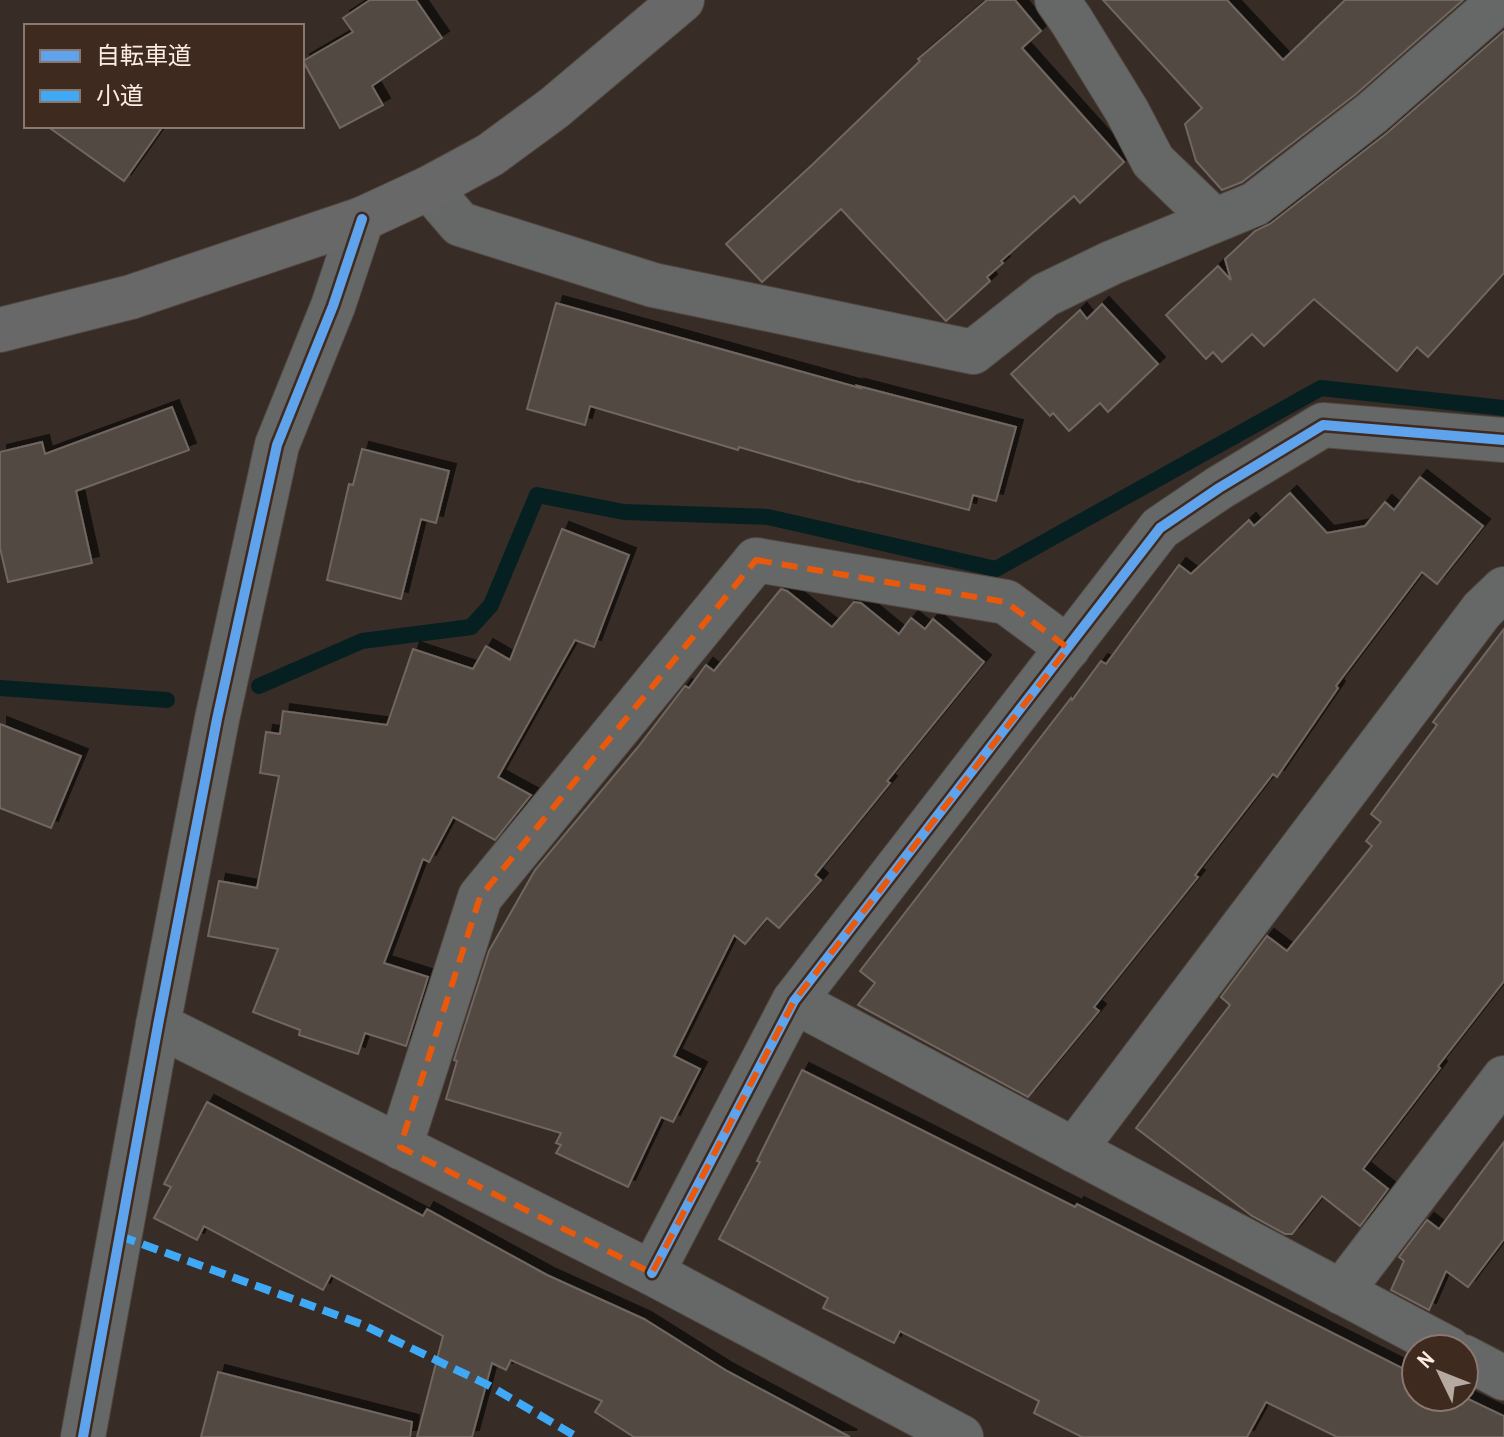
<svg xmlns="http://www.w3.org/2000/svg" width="1504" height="1437" font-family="'Archivo Narrow','Noto Sans JP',sans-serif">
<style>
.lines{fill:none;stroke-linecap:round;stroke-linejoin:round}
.stream{stroke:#062022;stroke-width:16}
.building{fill:#514942;stroke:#706760;stroke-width:2;filter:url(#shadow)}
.street-casing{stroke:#514842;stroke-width:46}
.secondary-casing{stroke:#514842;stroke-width:46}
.street{stroke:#666767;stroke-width:44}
.secondary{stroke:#686869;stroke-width:44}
.quiet{stroke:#3fa9f5;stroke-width:8;stroke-dasharray:16 8;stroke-linecap:butt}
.cycleway-casing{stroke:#3f2a1f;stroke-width:15}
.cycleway{stroke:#60a3ed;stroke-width:10}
.marked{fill:none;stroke:#e8590c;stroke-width:6;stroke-dasharray:16 10;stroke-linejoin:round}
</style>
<defs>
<filter id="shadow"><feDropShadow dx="7" dy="-7" stdDeviation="0" flood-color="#0009"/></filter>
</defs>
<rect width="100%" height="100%" fill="#382c26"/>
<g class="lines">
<!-- stream -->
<g class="stream">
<polyline points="259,686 362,641 471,627 491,605 537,495 624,512 768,517 996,569 1321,388 1504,408"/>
<polyline points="0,688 167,700"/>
</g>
</g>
<!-- building -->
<g class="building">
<polygon points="370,0 416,0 442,38 372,86 383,105 340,128 303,61 353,32 343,18"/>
<polygon points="987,0 1015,0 1041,31 1022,48 1124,162 1080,203 1074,196 1001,261 1003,263 987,277 990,281 946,321 841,209 762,282 726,244 813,164 920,61 918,59"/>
<polygon points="1103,0 1227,0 1283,60 1345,0 1463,0 1356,94 1242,182 1222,190 1196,161 1185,124 1202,108"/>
<polygon points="1504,31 1504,273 1428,357 1417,347 1397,371 1314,299 1264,346 1252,334 1222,362 1213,352 1206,359 1166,315 1218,266 1231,280 1225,259 1255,231 1270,224 1387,133"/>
<polygon points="47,126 163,126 124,181"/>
<polygon points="556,303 860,388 858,386 1016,427 996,501 973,495 969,510 859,481 859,482 739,447 738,450 590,406 585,425 527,409"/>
<polygon points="1102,304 1158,364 1108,412 1100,403 1069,431 1053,413 1050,416 1011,374 1080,310 1087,319"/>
<polygon points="172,407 189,450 76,491 92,563 8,582 0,548 0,452 42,442 45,454"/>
<polygon points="362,449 449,471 436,523 421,519 401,599 327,580 349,484 353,485"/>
<polygon points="1420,477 1483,526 1437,584 1422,572 1336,686 1338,688 1277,777 1273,774 1195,875 1198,877 1094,1007 1099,1011 1028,1097 858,1005 875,983 860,971 1071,698 1072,700 1101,661 1106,664 1179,565 1191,574 1249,520 1254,526 1290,493 1327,533 1365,526 1385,502 1394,510"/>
<polygon points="562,529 629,555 594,647 575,640 498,777 531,795 495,840 453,817 429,862 423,859 384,963 428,977 406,1046 365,1033 358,1054 299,1035 300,1030 253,1012 278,949 208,936 219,881 257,888 279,776 260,773 266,732 280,734 283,711 387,725 413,649 473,669 486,646 510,660"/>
<polygon points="781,589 787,591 832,627 854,602 861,603 899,634 911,618 925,629 933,619 984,662 887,781 890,783 815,875 821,880 779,928 767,918 745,944 734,935 674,1056 700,1069 673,1122 661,1117 628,1187 556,1153 561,1145 556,1143 561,1133 446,1099 457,1061 454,1060 489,951 535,870 638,747 685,686 689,688 706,665 714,671"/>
<polygon points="1504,629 1504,981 1438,1066 1440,1068 1363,1169 1388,1189 1360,1226 1322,1196 1292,1234 1285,1234 1252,1216 1136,1128 1230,1005 1221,997 1267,936 1287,951 1372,846 1366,841 1381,822 1371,814 1437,725 1433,722"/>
<polygon points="0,724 81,756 51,828 0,808"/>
<polygon points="802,1070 1075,1207 1077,1204 1416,1375 1416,1397 1464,1397 1504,1416 1504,1437 1337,1437 1266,1402 1247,1437 1082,1437 1034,1413 1039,1401 900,1331 894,1343 823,1308 828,1298 719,1239 760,1162 757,1161"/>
<polygon points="207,1102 423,1216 427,1209 547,1275 644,1319 727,1371 850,1437 634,1437 595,1412 602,1401 511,1360 506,1370 492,1363 472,1437 417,1437 443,1336 331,1275 323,1290 204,1226 197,1240 154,1218 171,1187 164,1184"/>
<polygon points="1504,1142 1504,1239 1468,1287 1446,1271 1429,1310 1391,1290 1404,1261 1399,1257 1427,1220 1439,1229"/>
<polygon points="218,1372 412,1422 410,1437 201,1437"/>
</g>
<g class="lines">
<defs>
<g id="street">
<polyline points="1057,0 1071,20 1127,111 1153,161 1214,220"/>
<polyline points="429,188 460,224 653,285 973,352 1045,295 1111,263 1255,204 1372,113 1501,0"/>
<polyline points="794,1001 1449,1349"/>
<polyline points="158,1025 652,1273 961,1437"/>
<polyline points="400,1147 480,897 756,560 1006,602 1068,648"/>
<polyline points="1074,1150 1482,610 1504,589"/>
<polyline points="652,1273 794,1001 1160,528 1219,488 1323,425 1504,440"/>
<polyline points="1341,1292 1504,1078"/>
<polyline points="1464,1357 1504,1378"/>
<polyline points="83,1437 158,1025 217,719 277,445 333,306 362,219"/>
</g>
<polyline id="secondary" points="0,330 131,297 362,219 429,188 490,155 554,108 682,0"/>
</defs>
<!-- street casing -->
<use href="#street" class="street-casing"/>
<!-- secondary casing -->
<use href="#secondary" class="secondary-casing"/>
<!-- street -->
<use href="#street" class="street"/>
<!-- secondary -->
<use href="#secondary" class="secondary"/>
<!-- quiet -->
<polyline class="quiet" points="120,1236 361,1324 488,1385 577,1437"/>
<defs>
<g id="cycleway">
<polyline points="652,1273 794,1001 1160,528 1219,488 1323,425 1504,440"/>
<polyline points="83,1437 158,1025 217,719 277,445 333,306 362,219"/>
</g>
</defs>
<!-- cycleway casing -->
<use href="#cycleway" class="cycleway-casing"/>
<!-- cycleway -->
<use href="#cycleway" class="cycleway"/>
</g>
<!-- marked area -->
<path class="marked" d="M756 560 1006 602 1068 648 794 1001 652 1273 400 1147 480 897Z"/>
<!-- legend -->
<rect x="24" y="24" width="280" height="104" fill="#3f2a1f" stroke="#8a786e" stroke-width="2"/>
<rect x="40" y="50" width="40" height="12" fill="#60a3ed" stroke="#8a786e" stroke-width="2"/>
<text x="96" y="64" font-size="24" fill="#faece5">自転車道</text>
<rect x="40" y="90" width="40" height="12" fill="#3fa9f5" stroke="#8a786e" stroke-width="2"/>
<text x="96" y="104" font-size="24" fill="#faece5">小道</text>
<!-- north arrow -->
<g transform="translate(1440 1373) rotate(313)"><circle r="38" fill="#3f2a1f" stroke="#8a786e" stroke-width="2"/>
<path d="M0-6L14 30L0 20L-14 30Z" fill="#b6a9a2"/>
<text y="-12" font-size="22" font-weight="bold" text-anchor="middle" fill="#faece5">N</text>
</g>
</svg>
